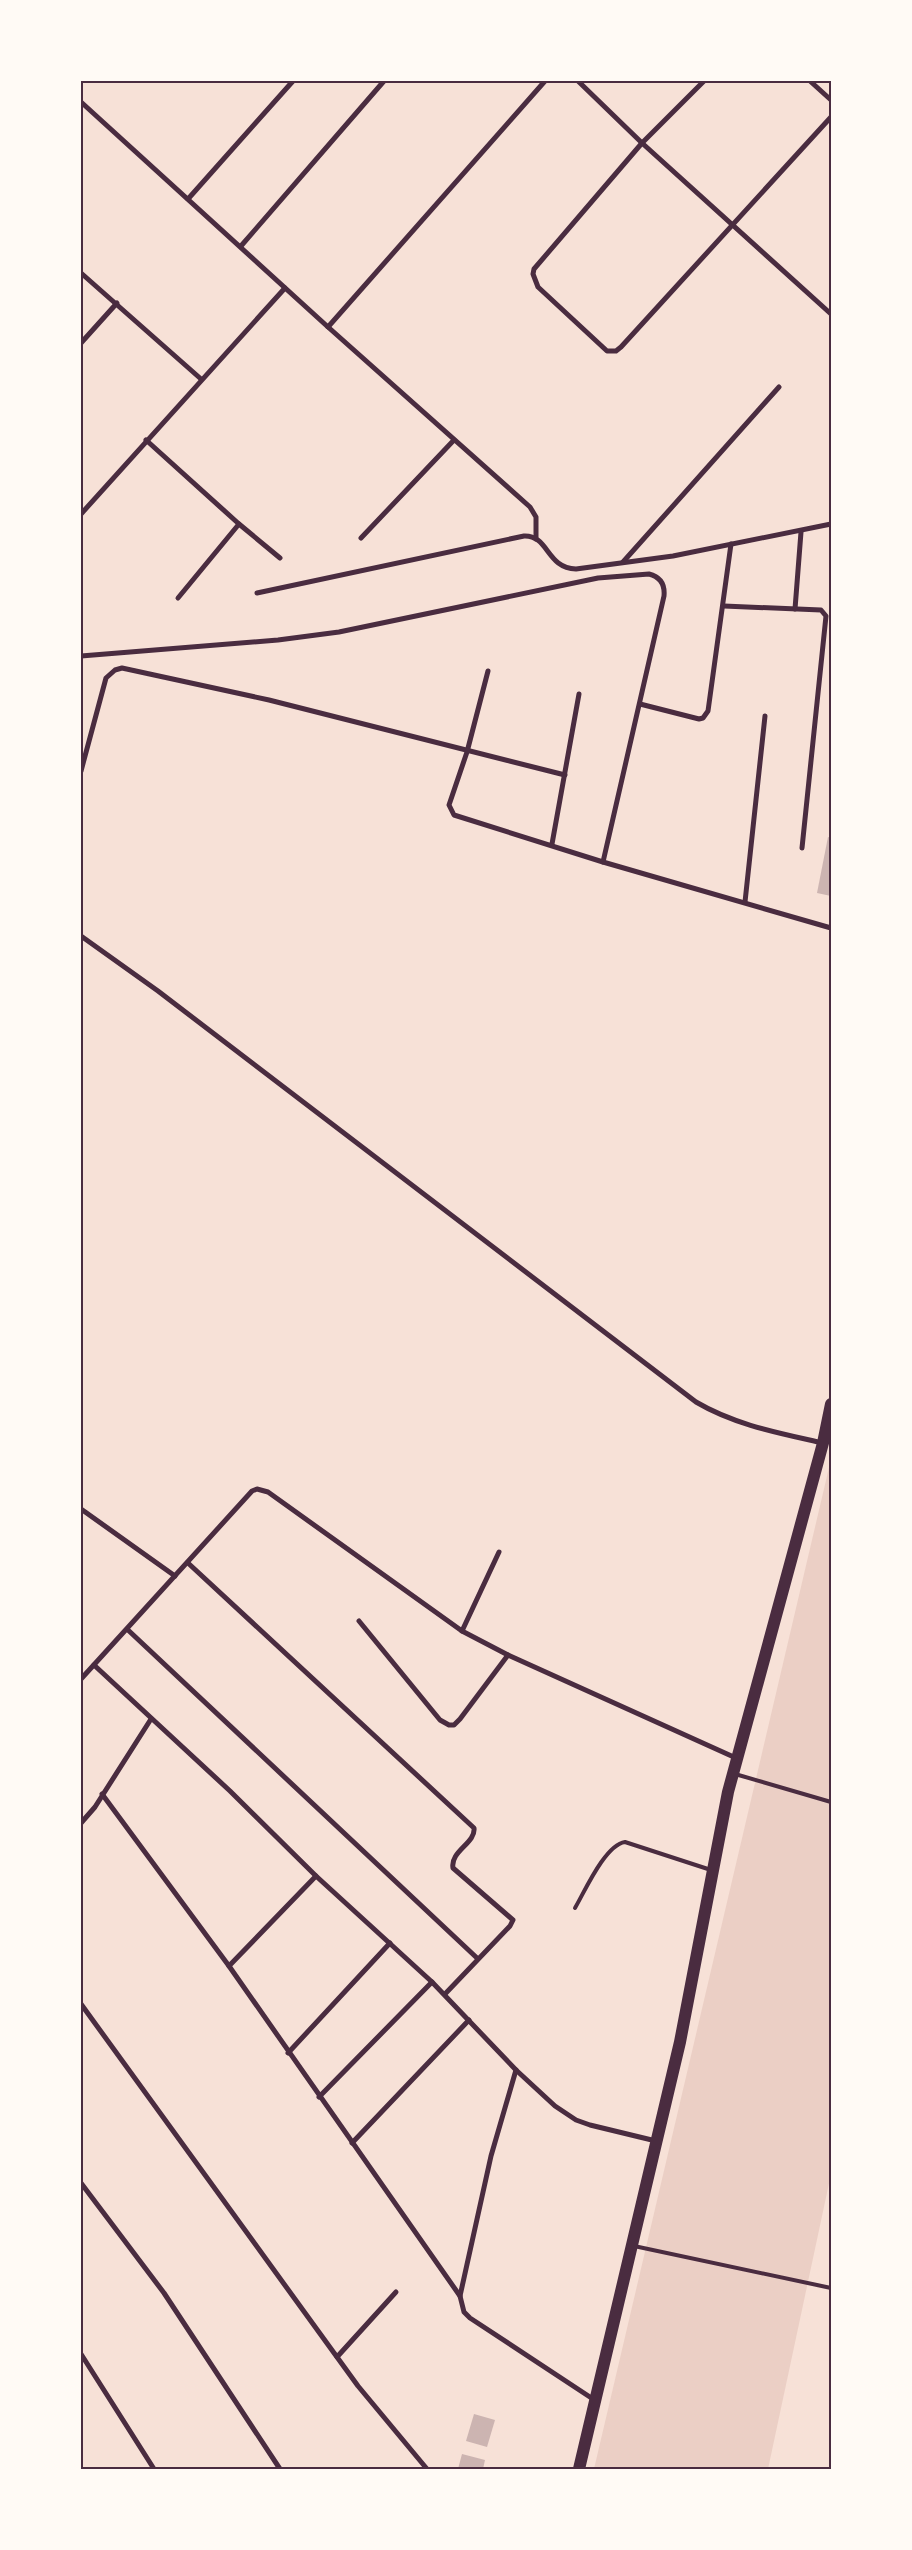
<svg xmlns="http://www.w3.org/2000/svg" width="912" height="2550" font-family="'PT Sans',sans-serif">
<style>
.green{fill:#ebcfc5}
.building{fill:#ccb4b1}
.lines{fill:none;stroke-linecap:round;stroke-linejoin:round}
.service{stroke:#4a2c40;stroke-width:4}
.minor{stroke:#4a2c40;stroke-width:5}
.primary{stroke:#4a2c40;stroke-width:12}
.neatline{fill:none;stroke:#4a2c40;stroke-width:2}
</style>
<rect width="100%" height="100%" fill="#f7e1d7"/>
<!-- green -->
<polygon class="green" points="831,1459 831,2174 768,2469 594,2469"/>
<!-- building -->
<g class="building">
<polygon points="828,837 831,838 831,896 817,893"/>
<polygon points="474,2414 495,2420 487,2447 466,2441"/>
<polygon points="462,2454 485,2460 483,2469 458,2469"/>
</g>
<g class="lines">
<!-- service -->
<g class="service">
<polyline points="735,1774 831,1802"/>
<path d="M575 1908C585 1891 605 1845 625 1842L711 1870"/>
<polyline points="634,2246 831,2288"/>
</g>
<!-- minor -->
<g class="minor">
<polyline points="578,81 642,143 831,314"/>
<polyline points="704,81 642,143 534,269 533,274 538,287 607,351 616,351 621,347 831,117"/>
<polyline points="810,81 831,100"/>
<polyline points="81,102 328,327 530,507 536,517 536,539"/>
<polyline points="188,199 293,81"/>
<polyline points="241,246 384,81"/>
<polyline points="81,273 201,379"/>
<polyline points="328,327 545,81"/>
<polyline points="81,343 117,303"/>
<polyline points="146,440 239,524 280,558"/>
<polyline points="81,514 285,288"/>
<polyline points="361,538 454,440"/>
<polyline points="623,562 779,387"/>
<path d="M257 593 524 536C549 535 546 568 576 569L673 556 831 524"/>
<polyline points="178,598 239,524"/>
<polyline points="724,606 821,610 826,616 802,848"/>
<polyline points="795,609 801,532"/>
<path d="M81 656 278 640 339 632 598 578 649 574C661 577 665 585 664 596L603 862"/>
<polyline points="488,671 467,752 449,805 454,815 603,862 831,928"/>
<polyline points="640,704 699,719 703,718 708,711 731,544"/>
<polyline points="81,771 106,678 115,670 122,668 269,700 565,775"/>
<polyline points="552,844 579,694"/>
<polyline points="745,902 765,716"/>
<path d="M81 936 158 991 696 1402C735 1425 779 1433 823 1443"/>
<polyline points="81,1509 175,1576"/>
<path d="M188 1563 474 1828C476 1843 450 1851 453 1868L513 1920 510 1926 445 1994"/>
<polyline points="359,1621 440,1720 449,1725 454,1725 460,1719 508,1655 736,1758"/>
<polyline points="128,1630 477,1958"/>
<polyline points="462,1631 499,1552"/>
<polyline points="94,1665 230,1791 316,1876 432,1982 516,2070 555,2106 576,2120 590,2125 656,2141"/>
<polyline points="81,1679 252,1491 257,1489 268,1492 462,1631 508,1655"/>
<polyline points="102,1794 229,1966 460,2296"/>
<polyline points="81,1823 95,1807 151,1719"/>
<polyline points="229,1966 316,1876"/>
<polyline points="81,2004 358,2386 427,2469"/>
<polyline points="288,2053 390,1943"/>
<polyline points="516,2070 491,2156 460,2296 464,2312 470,2318 596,2401"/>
<polyline points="319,2097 432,1982"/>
<polyline points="352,2143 469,2020"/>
<polyline points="81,2183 164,2293 280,2469"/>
<polyline points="81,2354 154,2469"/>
<polyline points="337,2357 396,2292"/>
</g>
<!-- primary -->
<polyline class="primary" points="579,2469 680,2042 728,1792 823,1443 831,1404"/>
</g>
<!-- border -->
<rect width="912" height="2550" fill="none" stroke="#fffaf5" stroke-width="165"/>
<rect x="82" y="82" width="748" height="2386" class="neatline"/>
</svg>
